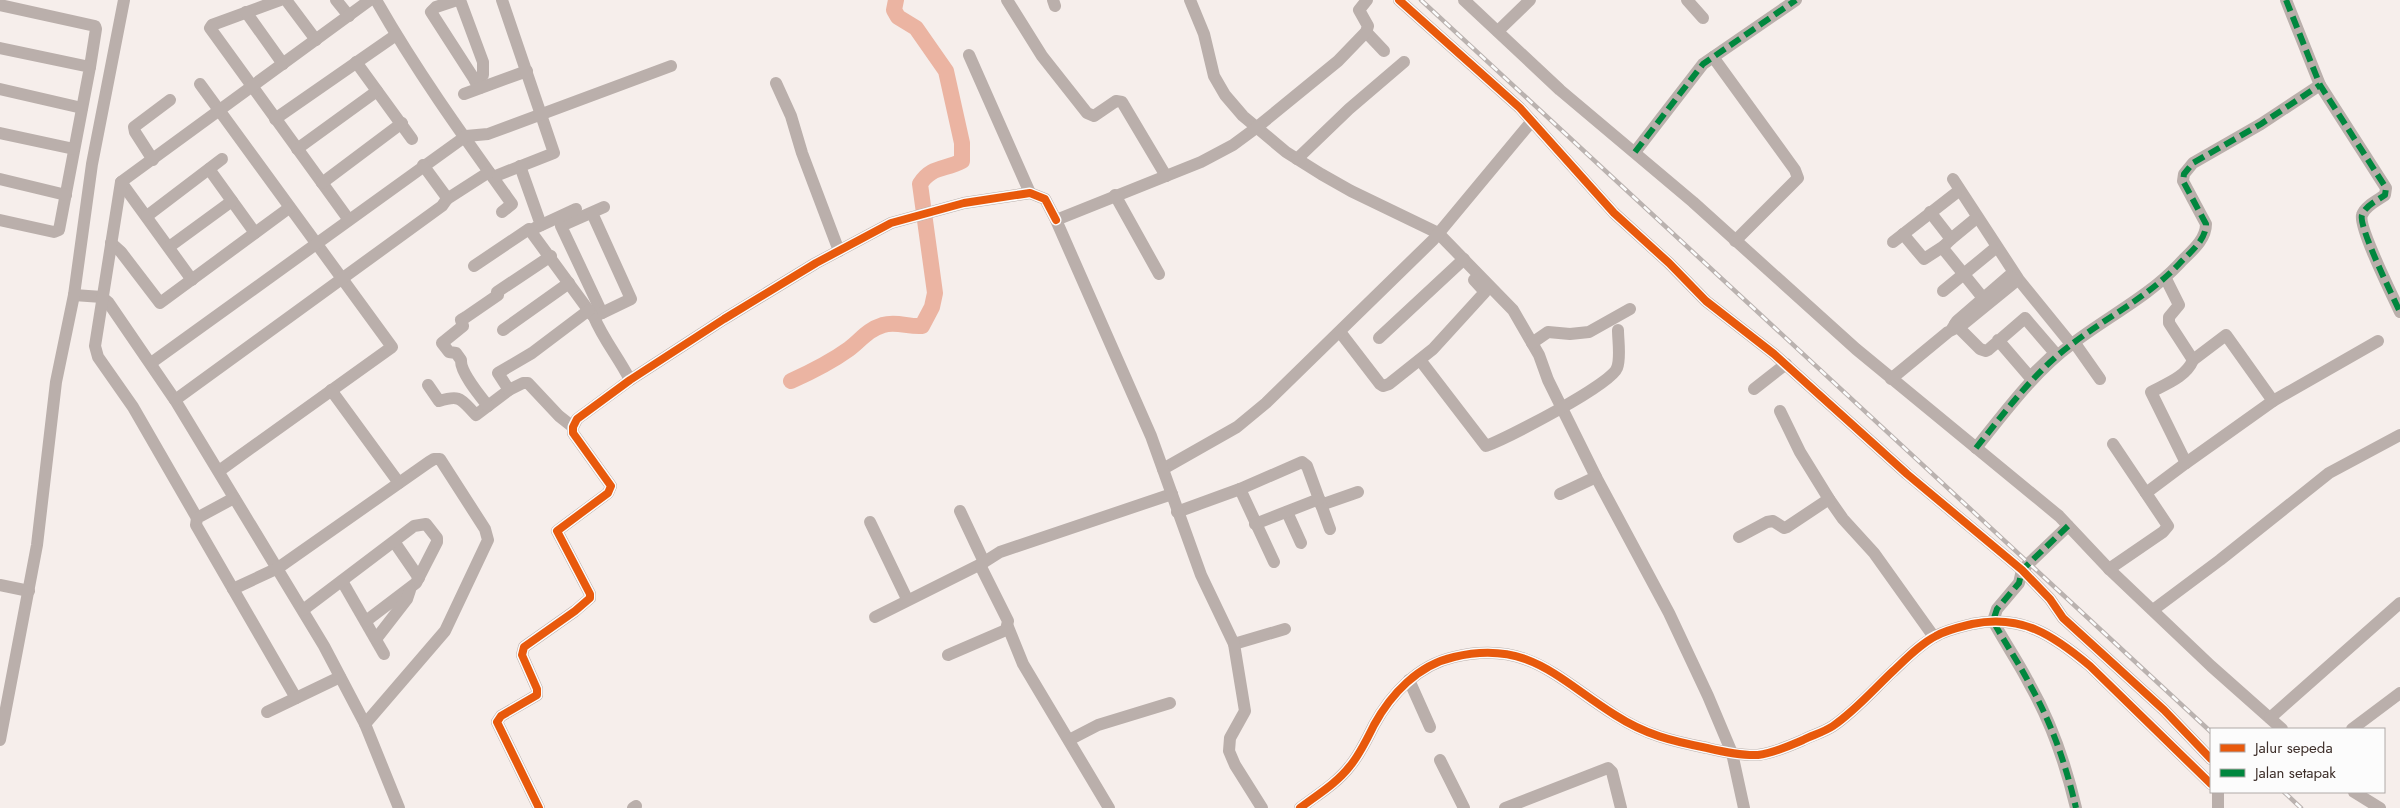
<svg xmlns="http://www.w3.org/2000/svg" width="2400" height="808" font-family="Jost,sans-serif">
<style>
.lines{fill:none;stroke-linecap:round;stroke-linejoin:round}
.river{stroke:#ebb4a2;stroke-width:16}
.minor{stroke:#baafab;stroke-width:12}
.rail-casing{stroke:#bab2af;stroke-width:4.5}
.rail{stroke:#fcfcfc;stroke-width:2.5;stroke-dasharray:8;stroke-linecap:butt}
.quiet{stroke:#00873e;stroke-width:6;stroke-dasharray:12 6;stroke-linecap:butt}
.cycleway-casing{stroke:#fcfcfc;stroke-width:11}
.cycleway{stroke:#e8590c;stroke-width:8}
</style>
<rect width="100%" height="100%" fill="#f6eeeb"/>
<g class="lines">
<!-- river -->
<path class="river" d="M791 381C811 372 831 362 849 349 861 340 867 330 883 325 896 321 908 327 922 326L932 307 935 293 920 184C931 166 945 170 962 161V143L946 71 916 28 898 17 894 10 896 0"/>
<!-- minor -->
<g class="minor">
<polyline points="280,0 212,25 210,28 349,220"/>
<polyline points="286,0 316,40"/>
<polyline points="336,0 349,16"/>
<path d="M376 0C417 72 464 137 512 204L502 212"/>
<polyline points="457,0 436,7 431,12 480,88"/>
<polyline points="460,0 483,62 483,75 475,81"/>
<polyline points="1007,0 1042,56 1087,113 1094,116 1116,101 1122,102 1166,176"/>
<polyline points="1053,0 1055,6"/>
<polyline points="1190,0 1204,34 1214,76 1225,95 1243,116 1286,152 1321,174 1351,191 1438,233 1513,310 1539,355 1548,380 1596,477 1669,613 1708,696 1732,753 1744,808"/>
<polyline points="1399,0 1520,108 1614,213 1669,263 1706,301 1774,354 1907,474 2022,570 2050,599 2063,618 2164,710 2211,759"/>
<polyline points="1464,0 1560,90 1693,202 1856,349 2059,516 2109,569 2211,666 2282,729"/>
<polyline points="1687,0 1703,18"/>
<path d="M2286 0 2320 85 2386 188 2385 195C2378 200 2365 206 2362 215 2358 226 2393 297 2400 312"/>
<polyline points="0,5 95,26 96,29 90,67"/>
<polyline points="246,12 283,64"/>
<polyline points="1498,31 1530,0"/>
<polyline points="1366,32 1384,51"/>
<polyline points="0,48 90,67 59,230 54,232 0,220"/>
<polyline points="969,55 1030,193"/>
<polyline points="1713,57 1795,170 1798,178 1735,241"/>
<polyline points="356,62 412,139"/>
<polyline points="776,83 791,116 802,153 839,251"/>
<polyline points="200,84 392,347 219,471"/>
<polyline points="0,89 82,108"/>
<polyline points="464,94 527,71"/>
<polyline points="275,119 396,35"/>
<polyline points="0,133 74,149"/>
<polyline points="297,149 377,91"/>
<polyline points="1635,152 1703,64 1796,0"/>
<polyline points="1297,159 1349,109 1404,62"/>
<polyline points="153,160 135,132 134,127 170,100"/>
<polyline points="520,166 541,225"/>
<polyline points="209,169 255,233"/>
<polyline points="493,177 554,153 502,0"/>
<polyline points="0,179 66,195"/>
<polyline points="1953,179 2019,280 2071,344"/>
<polyline points="121,182 192,280"/>
<polyline points="322,183 402,123"/>
<polyline points="1115,195 1159,274"/>
<polyline points="447,199 489,172"/>
<path d="M604 207 561 226 602 313 594 317C603 339 619 358 630 380"/>
<polyline points="1930,212 1951,239 1944,246 1945,251 1983,298"/>
<polyline points="592,213 631,299 602,313"/>
<polyline points="147,216 222,159"/>
<polyline points="535,228 576,209"/>
<polyline points="1903,234 1924,259 1944,246"/>
<polyline points="1951,239 1974,220"/>
<polyline points="1893,242 1956,193"/>
<polyline points="111,243 121,252 160,303 289,208"/>
<polyline points="169,247 232,201"/>
<polyline points="474,266 529,229 592,315"/>
<path d="M2166 279 2179 305 2169 317V323L2193 360C2186 377 2166 384 2151 392L2186 463 2273 401 2378 341"/>
<polyline points="1943,291 1993,250"/>
<polyline points="74,295 102,297 108,302 175,400 324,646 365,724 399,808"/>
<polyline points="1955,324 1980,349 1986,351 1988,350 2025,318 2055,353 2032,375 2029,376 1998,340"/>
<polyline points="503,330 569,283"/>
<polyline points="1340,332 1380,384 1383,386 1389,384 1433,349 1485,292 1474,280"/>
<polyline points="1379,338 1464,259"/>
<polyline points="2074,342 2100,379"/>
<polyline points="1532,343 1548,332 1570,334 1589,332 1630,309"/>
<path d="M1420 360 1486 446C1507 438 1611 385 1617 368 1621 358 1618 341 1618 330"/>
<polyline points="2193,360 2226,335 2273,401"/>
<polyline points="151,363 466,136 488,134 671,66"/>
<polyline points="1891,379 1948,332 1962,325 2016,281 2009,276 1957,321 1952,329"/>
<path d="M428 385 439 401C462 394 461 400 476 415L509 390 498 373 532 353 589 310"/>
<polyline points="1754,389 1786,364"/>
<polyline points="331,390 399,483"/>
<polyline points="509,390 523,383 528,383 559,416 573,427"/>
<polyline points="175,400 442,206 447,199 445,195 423,165"/>
<path d="M488 406C480 396 460 372 461 360L456 353 449 352 442 343 463 326 461 320 466 317 498 295 497 292 551 256"/>
<polyline points="1780,411 1800,452 1829,499 1843,519 1874,553 1934,637"/>
<path d="M1976 448C2005 412 2035 371 2072 344 2107 317 2148 297 2179 264 2189 253 2206 241 2206 224L2183 181 2184 174 2193 163 2261 124 2320 85"/>
<polyline points="1163,469 1237,427 1266,403 1433,240 1532,121"/>
<polyline points="1240,489 1274,562"/>
<polyline points="2146,493 2186,463"/>
<polyline points="1560,494 1596,477"/>
<polyline points="1321,505 1358,492"/>
<polyline points="960,511 984,562"/>
<polyline points="1177,512 1240,489 1302,462 1307,466 1330,529"/>
<polyline points="1287,512 1301,543"/>
<polyline points="197,518 133,407 98,357 95,346 121,182 370,0"/>
<polyline points="870,522 907,599"/>
<polyline points="1255,524 1319,499"/>
<path d="M2068 526 2022 570 2019 583 1997 609 1993 621C2005 643 2019 663 2030 685 2052 724 2066 765 2076 808"/>
<polyline points="1739,537 1767,522 1773,521 1784,528 1787,527 1829,499"/>
<polyline points="395,543 419,578"/>
<polyline points="2109,569 2163,532 2168,526 2113,444"/>
<polyline points="342,581 384,654"/>
<polyline points="0,585 29,591"/>
<polyline points="233,589 196,525 197,518 234,498"/>
<polyline points="303,610 414,526 426,524 437,538 437,542 416,583 366,621"/>
<polyline points="2153,610 2220,560 2329,473 2400,435"/>
<polyline points="875,617 981,564"/>
<polyline points="1008,627 1023,664 1109,808"/>
<polyline points="376,639 407,599 410,590"/>
<polyline points="1234,644 1285,629"/>
<polyline points="948,655 1006,630 1008,621 982,569 981,564 1000,552 1172,494"/>
<polyline points="1409,680 1430,727"/>
<polyline points="296,698 233,589 278,568 429,462 434,459 440,459 485,529 488,540 445,631 365,724"/>
<polyline points="267,712 340,677"/>
<polyline points="2270,718 2400,603"/>
<polyline points="2352,729 2400,693"/>
<polyline points="0,740 37,545 56,382 74,295 92,164 124,0"/>
<polyline points="1069,740 1098,725 1170,703"/>
<polyline points="1440,760 1464,808"/>
<polyline points="2354,792 2380,808"/>
<polyline points="539,808 497,722 501,716 537,695 537,689 522,655 524,647 575,611 590,598 590,594 557,531 608,493 611,486 573,433 573,427 577,419 630,380 724,319 816,263 891,223 964,203 1030,193 1045,199 1056,220"/>
<polyline points="633,808 636,806"/>
<polyline points="1262,808 1235,765 1229,751 1230,738 1245,711 1234,644 1201,575 1151,436 1056,220 1201,162 1233,145 1256,128 1338,61 1366,32 1368,26 1359,10 1367,0"/>
<path d="M1300 808C1317 795 1337 783 1350 766 1360 754 1367 739 1374 725 1391 694 1418 665 1454 657 1528 639 1559 680 1615 715 1646 735 1672 741 1707 748 1724 752 1742 756 1758 755 1774 753 1789 746 1803 740 1813 735 1824 732 1833 726 1855 711 1873 690 1892 672 1905 660 1920 644 1936 636 1946 630 1960 627 1972 624 2022 614 2053 635 2090 666L2211 784"/>
<polyline points="1505,808 1608,768 1612,772 1621,808"/>
<polyline points="2218,808 2218,792"/>
</g>
<defs>
<g id="rail">
<polyline points="1421,0 2211,732"/>
<polyline points="2284,792 2301,808"/>
</g>
</defs>
<!-- rail casing -->
<use href="#rail" class="rail-casing"/>
<!-- rail -->
<use href="#rail" class="rail"/>
<!-- quiet -->
<g class="quiet">
<path d="M2286 0 2320 85 2386 188 2385 195C2378 200 2365 206 2362 215 2358 226 2393 297 2400 312"/>
<polyline points="1635,152 1703,64 1796,0"/>
<path d="M1976 448C2005 412 2035 371 2072 344 2107 317 2148 297 2179 264 2189 253 2206 241 2206 224L2183 181 2184 174 2193 163 2261 124 2320 85"/>
<path d="M2068 526 2022 570 2019 583 1997 609 1993 621C2005 643 2019 663 2030 685 2052 724 2066 765 2076 808"/>
</g>
<defs>
<g id="cycleway">
<polyline points="1399,0 1520,108 1614,213 1669,263 1706,301 1774,354 1907,474 2022,570 2050,599 2063,618 2164,710 2211,759"/>
<polyline points="539,808 497,722 501,716 537,695 537,689 522,655 524,647 575,611 590,598 590,594 557,531 608,493 611,486 573,433 573,427 577,419 630,380 724,319 816,263 891,223 964,203 1030,193 1045,199 1056,220"/>
<path d="M1300 808C1317 795 1337 783 1350 766 1360 754 1367 739 1374 725 1391 694 1418 665 1454 657 1528 639 1559 680 1615 715 1646 735 1672 741 1707 748 1724 752 1742 756 1758 755 1774 753 1789 746 1803 740 1813 735 1824 732 1833 726 1855 711 1873 690 1892 672 1905 660 1920 644 1936 636 1946 630 1960 627 1972 624 2022 614 2053 635 2090 666L2211 784"/>
</g>
</defs>
<!-- cycleway casing -->
<use href="#cycleway" class="cycleway-casing"/>
<!-- cycleway -->
<use href="#cycleway" class="cycleway"/>
</g>
<!-- legend -->
<rect x="2210" y="728" width="175" height="65" fill="#fcfcfc" stroke="#b0aaa8"/>
<rect x="2220" y="744" width="25" height="8" fill="#e8590c" stroke="#b0aaa8"/>
<text x="2255" y="753" font-size="15" fill="#3d2e29">Jalur sepeda</text>
<rect x="2220" y="769" width="25" height="8" fill="#00873e" stroke="#b0aaa8"/>
<text x="2255" y="778" font-size="15" fill="#3d2e29">Jalan setapak</text>
</svg>
